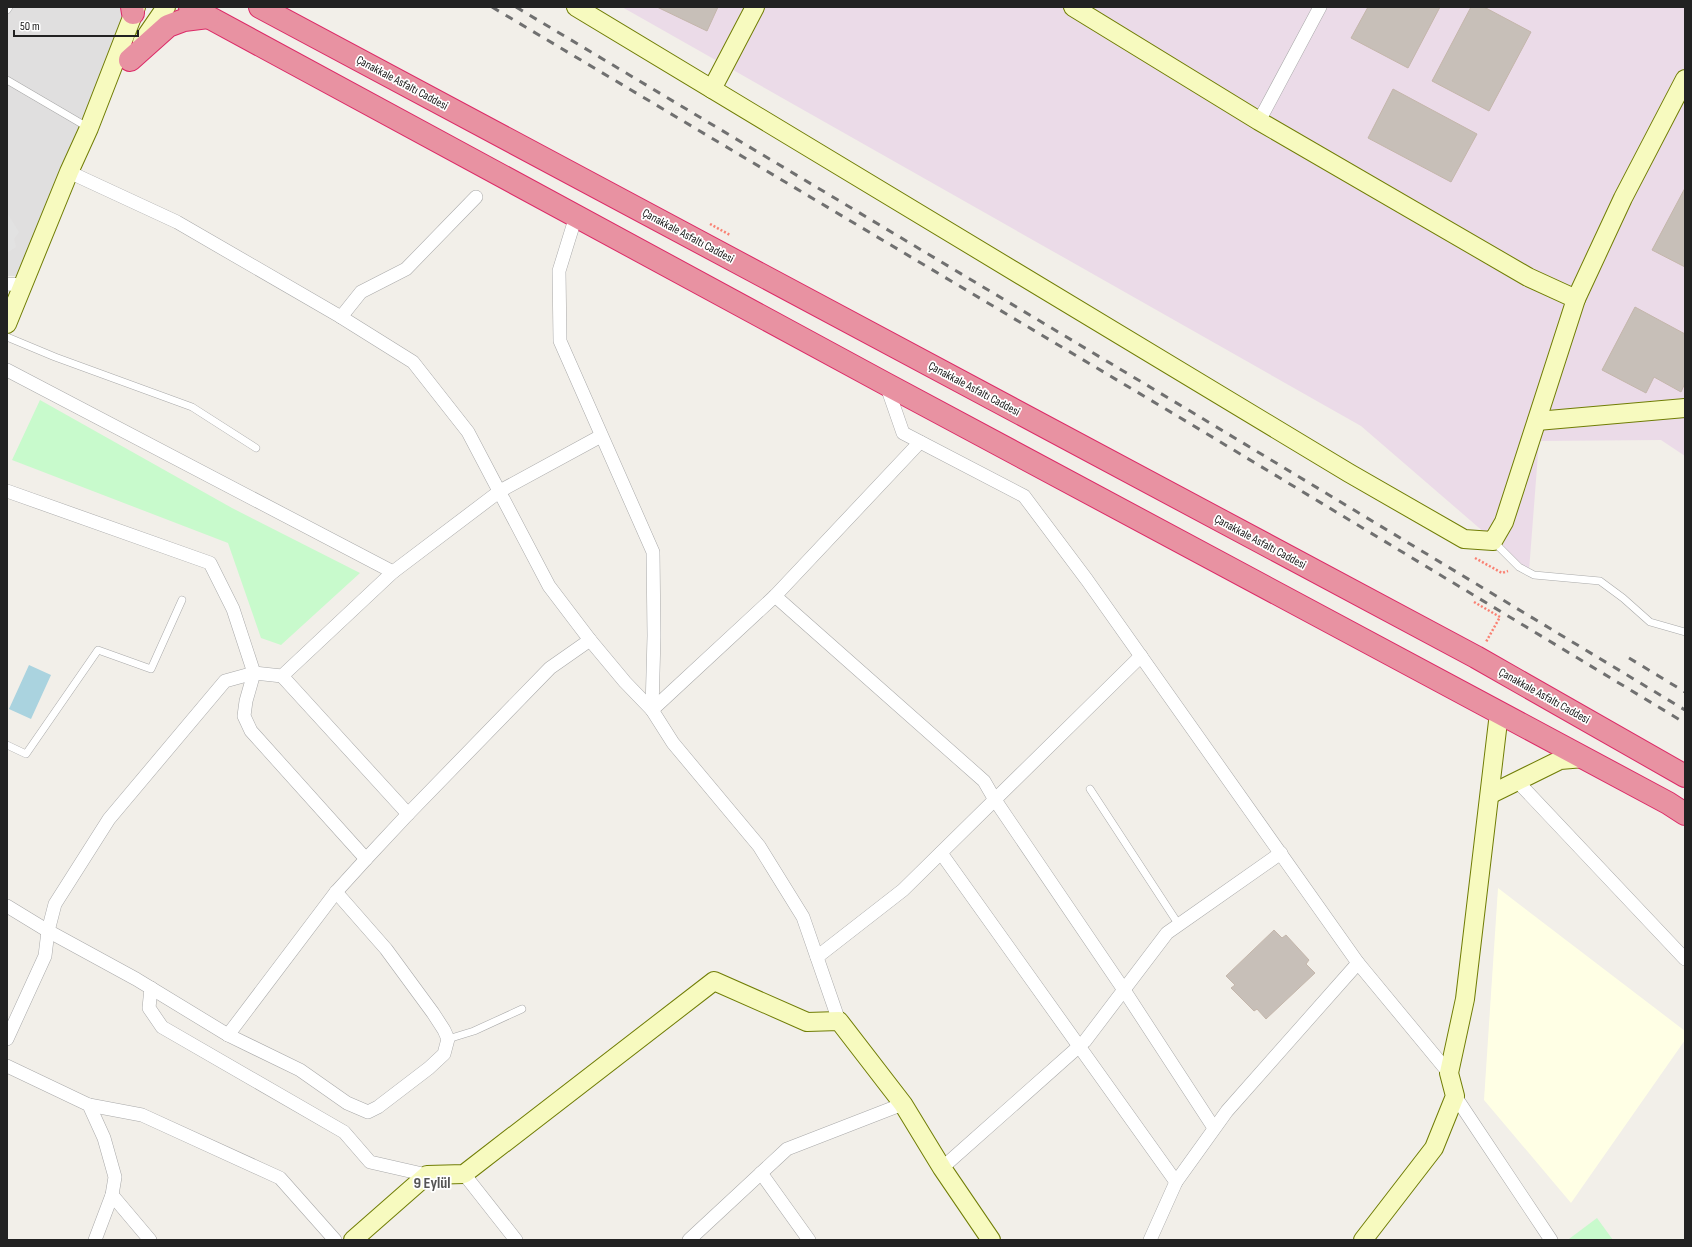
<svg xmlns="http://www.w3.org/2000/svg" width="1692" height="1247" font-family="'Sofia Sans Condensed',sans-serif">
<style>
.residential{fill:#e0dfdf}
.industrial{fill:#ebdbe8}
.education{fill:#ffffe5}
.park{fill:#c8facc}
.parking{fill:#e2e2e2}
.water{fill:#aad3df}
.building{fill:#c7bfb8;stroke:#c4b6ab}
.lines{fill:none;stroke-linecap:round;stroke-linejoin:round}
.lane-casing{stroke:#a9a9a9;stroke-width:8}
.street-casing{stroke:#a9a9a9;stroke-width:14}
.secondary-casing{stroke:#707d05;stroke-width:20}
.highway-casing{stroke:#dc2a67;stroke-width:24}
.path{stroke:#fa8072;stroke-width:2.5;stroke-dasharray:2 2;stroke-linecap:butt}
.lane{stroke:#fff;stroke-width:7}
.street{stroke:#fff;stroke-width:13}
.secondary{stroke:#f7fabf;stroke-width:18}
.highway{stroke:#e892a2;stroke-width:22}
.rail{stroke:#707070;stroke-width:3;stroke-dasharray:8 8;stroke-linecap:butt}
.labels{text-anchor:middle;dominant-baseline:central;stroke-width:3.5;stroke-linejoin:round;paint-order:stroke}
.street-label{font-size:12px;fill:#222;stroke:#fff}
.district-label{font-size:16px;font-weight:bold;fill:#555;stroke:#fff}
</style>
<rect width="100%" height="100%" fill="#f2efe9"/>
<!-- residential -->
<polygon class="residential" points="7,7 129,7 20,276 7,276"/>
<!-- industrial -->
<polygon class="industrial" points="622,7 1685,7 1685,456 1661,440 1539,441 1529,571 1361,426"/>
<!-- education -->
<polygon class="education" points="1498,888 1685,1031 1685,1040 1571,1203 1484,1100"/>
<!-- park -->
<g class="park">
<polygon points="40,400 232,508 360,573 281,645 261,638 228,543 12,460"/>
<polygon points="1597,1218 1613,1240 1570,1240 1569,1239"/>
</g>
<!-- parking -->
<polygon class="parking" points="7,213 19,232 14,239 16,247 7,253"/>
<!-- water -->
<polygon class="water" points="29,665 51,675 31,719 9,709"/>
<!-- building -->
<g class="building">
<polygon points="657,7 718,7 707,31"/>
<polygon points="1368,7 1440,7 1408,68 1351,38"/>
<polygon points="1471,7 1484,7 1531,32 1489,111 1432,81"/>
<polygon points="1393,89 1477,134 1451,182 1368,138"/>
<polygon points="1685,188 1685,267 1652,250"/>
<polygon points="1635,307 1685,334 1685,383 1681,392 1654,377 1646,393 1602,370"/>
<polygon points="1274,930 1282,938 1286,935 1309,960 1306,964 1315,973 1266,1019 1257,1009 1254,1011 1231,988 1235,985 1226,976"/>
</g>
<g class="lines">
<defs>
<g id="lane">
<polyline points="7,10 9,7"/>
<polyline points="7,80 89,128"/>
<polyline points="7,337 55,357 192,407 256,448"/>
<polyline points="1493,541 1519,567 1534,575 1600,581 1623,598 1650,622 1685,632"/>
<polyline points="7,745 26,754 98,650 151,669 182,600"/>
<polyline points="1090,789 1179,925"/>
<polyline points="448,1039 474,1031 522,1009"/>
</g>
<g id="street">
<polyline points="1259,121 1320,7"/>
<polyline points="69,172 177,222 341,317 413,362 468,432 549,586 590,640 625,682 652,710 775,596 920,442"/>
<polyline points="576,216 559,271 560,341 653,552 654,636 652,710 673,743 759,846 803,917 839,1021"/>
<polyline points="7,284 23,285"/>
<polyline points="341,317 361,292 406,269 476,197"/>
<polyline points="7,370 393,572"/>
<polyline points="886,384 903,433 1024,496 1087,580 1358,963 1449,1073"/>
<polyline points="7,491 210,563 233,609 254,673 246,701 244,716 251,731 366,859"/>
<polyline points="775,596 984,781 995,800 1124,990 1214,1128"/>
<polyline points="282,676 408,814"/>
<polyline points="1517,781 1685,959"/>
<polyline points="941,853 1176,1182"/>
<polyline points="7,906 48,931 136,979 228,1035 300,1070 347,1103 368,1112 378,1107 429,1068 444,1054 448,1039 444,1030 433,1013 386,949 336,892"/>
<polyline points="817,957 903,890 1141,656"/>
<polyline points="151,988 149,1008 162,1027 344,1132 370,1162 427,1175"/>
<polyline points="228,1035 336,892 366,859 408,814 550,668 590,640"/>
<polyline points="7,1039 45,956 48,931 55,904 109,819 225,681 254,673 282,676 393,572 500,491 601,436"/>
<polyline points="7,1066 89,1105 104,1138 115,1177 112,1195 95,1240"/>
<polyline points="1455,1096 1551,1240"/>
<polyline points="89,1105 142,1115 280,1178 335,1240"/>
<polyline points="942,1168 1085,1041 1167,933 1281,853"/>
<polyline points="761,1173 809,1240"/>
<polyline points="464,1174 516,1240"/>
<polyline points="112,1195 150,1240"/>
<polyline points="689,1240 787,1149 903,1104"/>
<polyline points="1150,1240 1176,1182 1227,1111 1358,963"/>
</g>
<g id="secondary">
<polyline points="576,7 1349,473 1464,539 1493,541 1504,522 1576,299 1623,198 1685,79"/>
<polyline points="1073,7 1259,121 1528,277 1576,299"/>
<polyline points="142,42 166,7"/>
<polyline points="712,89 755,7"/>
<polyline points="7,324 69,172 89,128 136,7"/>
<polyline points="1537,421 1685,408"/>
<polyline points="1491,794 1560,760 1584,758"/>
<polyline points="353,1240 427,1175 464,1174 714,981 807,1022 839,1021 903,1104 942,1168 991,1240"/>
<polyline points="1363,1240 1434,1148 1455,1096 1449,1073 1465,999 1499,713"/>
</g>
<g id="highway">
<polyline points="132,7 133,13"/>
<polyline points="190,7 886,384 1668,803 1685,814"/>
<polyline points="260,7 1476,657 1685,776"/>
<polyline points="130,60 168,26 184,20 208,17"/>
</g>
</defs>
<!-- lane casing -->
<use href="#lane" class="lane-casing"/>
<!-- street casing -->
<use href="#street" class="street-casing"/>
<!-- secondary casing -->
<use href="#secondary" class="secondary-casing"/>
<!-- highway casing -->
<use href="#highway" class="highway-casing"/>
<!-- path -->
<g class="path">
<polyline points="710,224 730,235"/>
<polyline points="1475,558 1502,573 1508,571"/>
<polyline points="1474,602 1500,617 1486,642"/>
</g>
<!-- lane -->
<use href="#lane" class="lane"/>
<!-- street -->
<use href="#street" class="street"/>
<!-- secondary -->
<use href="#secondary" class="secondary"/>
<!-- highway -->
<use href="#highway" class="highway"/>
<!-- rail -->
<g class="rail">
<polyline points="492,7 1189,423 1685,723"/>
<polyline points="516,7 1195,414 1685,710"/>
<polyline points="1629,658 1685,692"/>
</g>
</g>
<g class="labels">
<!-- street labels -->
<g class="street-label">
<text transform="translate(402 83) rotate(28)">Çanakkale Asfaltı Caddesi</text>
<text transform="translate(688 236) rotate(28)">Çanakkale Asfaltı Caddesi</text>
<text transform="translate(974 389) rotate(28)">Çanakkale Asfaltı Caddesi</text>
<text transform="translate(1260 542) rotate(28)">Çanakkale Asfaltı Caddesi</text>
<text transform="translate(1544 696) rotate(29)">Çanakkale Asfaltı Caddesi</text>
</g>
<!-- district labels -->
<g class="district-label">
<text x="432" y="1183">9 Eylül</text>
</g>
</g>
<!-- border -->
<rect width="1692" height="1247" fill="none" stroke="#222222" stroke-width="16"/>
<!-- scale -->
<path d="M14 30v6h124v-6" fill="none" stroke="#222222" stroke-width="2"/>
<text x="20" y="30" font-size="12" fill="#222222" stroke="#ffffff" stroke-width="3" paint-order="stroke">50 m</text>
</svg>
